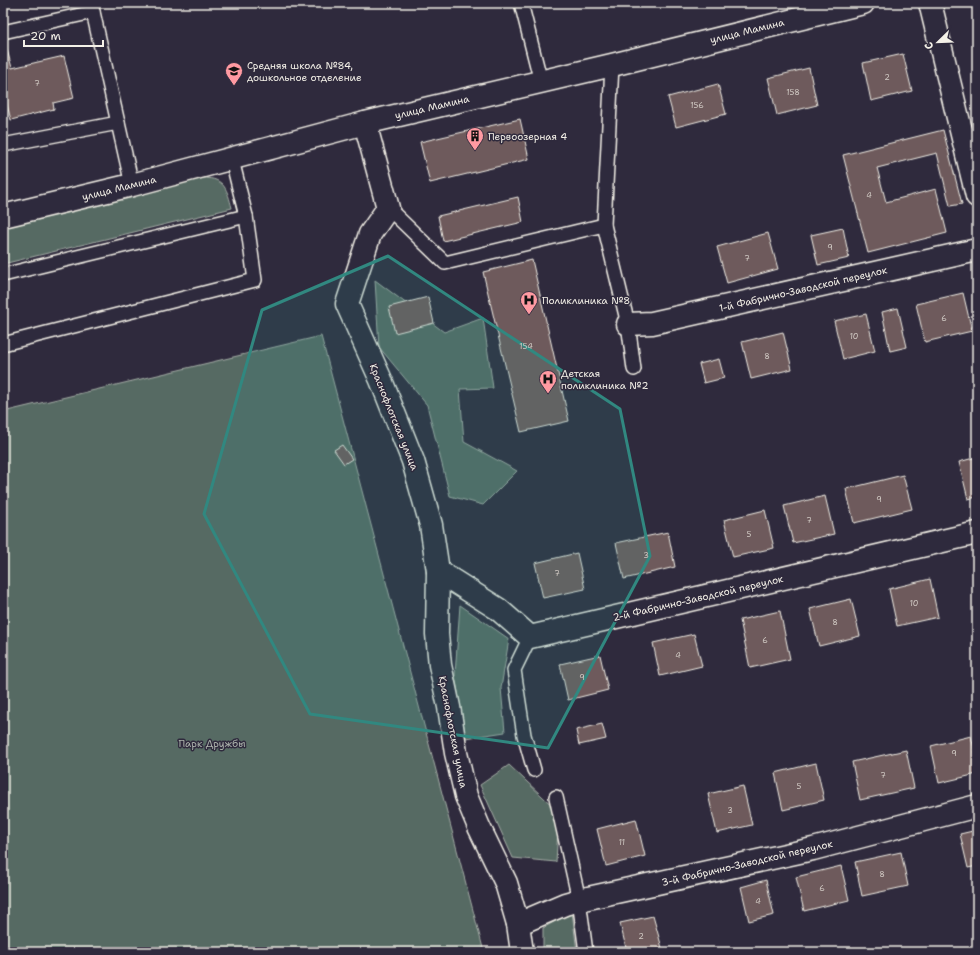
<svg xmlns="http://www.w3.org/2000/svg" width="980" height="955" font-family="'Shantell Sans',sans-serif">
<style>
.green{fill:#566a64;stroke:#a5aea6}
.building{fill:#6e5a5b;stroke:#f4f1e8}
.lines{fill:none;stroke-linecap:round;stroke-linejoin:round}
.lane-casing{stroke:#f4f1e8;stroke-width:16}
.street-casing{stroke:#f4f1e8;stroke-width:25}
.lane{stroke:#2f2a3d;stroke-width:13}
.street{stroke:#2f2a3d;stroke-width:22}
.marked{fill:#318880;fill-opacity:0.2;stroke:#318880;stroke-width:3;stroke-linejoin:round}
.labels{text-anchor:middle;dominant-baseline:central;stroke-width:3;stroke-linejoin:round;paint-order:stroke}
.number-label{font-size:8px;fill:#d2cbc5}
.street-label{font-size:10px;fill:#f4f1e8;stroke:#2f2a3d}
.poi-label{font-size:10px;fill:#f4f1e8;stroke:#2f2a3d;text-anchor:start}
.park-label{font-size:10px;fill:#adb4ad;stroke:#2f2a3d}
</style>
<rect width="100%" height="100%" fill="#2f2a3d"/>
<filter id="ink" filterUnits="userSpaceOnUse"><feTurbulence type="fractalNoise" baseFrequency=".025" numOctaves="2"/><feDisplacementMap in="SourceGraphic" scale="8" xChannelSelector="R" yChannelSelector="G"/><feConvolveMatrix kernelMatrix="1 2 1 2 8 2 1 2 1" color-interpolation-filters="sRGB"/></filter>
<g filter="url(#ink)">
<!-- green -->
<g class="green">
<path d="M203 178C225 178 227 190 232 208L3 264V226Z"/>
<polygon points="375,280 444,332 483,318 493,388 460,389 464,442 517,471 483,505 450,496 427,405 379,347"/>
<polygon points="321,336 484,952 3,952 3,412"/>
<polygon points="460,605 509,639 501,688 505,732 466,738 455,675"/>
<polygon points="509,765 559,812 556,862 513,858 480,785"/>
<polygon points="572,912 577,952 543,952 543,928"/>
</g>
<!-- building -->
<g class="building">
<polygon points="3,46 6,46 12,68 64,56 74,98 53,103 54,109 11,120 5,97 3,98"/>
<polygon points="903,54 912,91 871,101 863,63"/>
<polygon points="809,68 817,105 777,115 768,78"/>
<polygon points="718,84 726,114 676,127 668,97"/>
<polygon points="520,119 529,159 430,183 420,142"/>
<polygon points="943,130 962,204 950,206 937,153 877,168 886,202 936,189 947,233 868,253 843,155"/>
<polygon points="518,197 523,222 443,241 438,216"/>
<polygon points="843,228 849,258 818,265 811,235"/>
<polygon points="768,233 778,269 727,283 717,247"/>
<polygon points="532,260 569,421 521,432 483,272"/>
<polygon points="963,293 972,331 925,342 916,304"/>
<polygon points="428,297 434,323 395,333 389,307"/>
<polygon points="898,308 907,347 890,351 882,312"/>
<polygon points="866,314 875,351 843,359 834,321"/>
<polygon points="783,332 792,369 751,379 742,342"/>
<polygon points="719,359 724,378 704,383 699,364"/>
<polygon points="342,445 352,459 344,464 334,450"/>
<polygon points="977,457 977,497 968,499 959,462"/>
<polygon points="903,475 912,509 854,523 846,489"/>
<polygon points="825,496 834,534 793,543 784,506"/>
<polygon points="765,510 774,548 733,557 724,520"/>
<polygon points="668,532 675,567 624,579 616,543"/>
<polygon points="577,553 585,589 543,598 535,563"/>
<polygon points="930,579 938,617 897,626 889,589"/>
<polygon points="851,599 860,636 819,646 810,609"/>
<polygon points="780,611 790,659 750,668 740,620"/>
<polygon points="694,634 702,666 660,676 653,643"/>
<polygon points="600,655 608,690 568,700 560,664"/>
<polygon points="602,724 606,739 579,745 576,730"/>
<polygon points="971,736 977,761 977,774 939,783 931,746"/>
<polygon points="906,750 914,788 860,800 852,762"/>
<polygon points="816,763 824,800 783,810 775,773"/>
<polygon points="743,786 752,825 717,833 708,794"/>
<polygon points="636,819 645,856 606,866 597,829"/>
<polygon points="977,830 977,866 968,868 960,834"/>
<polygon points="901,852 908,886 862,896 855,862"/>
<polygon points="841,866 849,900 804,911 796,877"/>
<polygon points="766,880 774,915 749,921 741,887"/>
<polygon points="653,916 662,948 646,952 627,952 620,923"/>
</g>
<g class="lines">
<defs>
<g id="lane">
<polyline points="91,3 132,185"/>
<polyline points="521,3 541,82"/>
<polyline points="3,32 93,12"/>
<polyline points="612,65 604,225 628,324 634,369"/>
<polyline points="3,145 118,123"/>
<polyline points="388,208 445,263 604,225"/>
<polyline points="3,275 246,216"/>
<polyline points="3,344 255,280 246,216 232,160"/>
<polyline points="530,637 514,670 524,735 534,770"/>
<polyline points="556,797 579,900 586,952"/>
</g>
<g id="street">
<polyline points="930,3 977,196"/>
<polyline points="365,123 388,208 370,234 347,304 381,380 413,461 431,525 438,571 437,634 440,665 449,707 456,753 466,796 479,827 506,883 518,924 522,952"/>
<polyline points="3,216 132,185 365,123 612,65 863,3"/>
<polyline points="628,324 652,323 977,250"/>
<polyline points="438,571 498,609 530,637 977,533"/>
<polyline points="518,924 565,904 579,900 813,849 977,806"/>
</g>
</defs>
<!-- lane casing -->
<use href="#lane" class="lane-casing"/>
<!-- street casing -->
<use href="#street" class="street-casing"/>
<!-- lane -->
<use href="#lane" class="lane"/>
<!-- street -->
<use href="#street" class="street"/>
</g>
</g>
<!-- marked area -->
<path class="marked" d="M388 256 620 409 650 556 548 748 310 714 204 514 262 310Z"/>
<!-- icons -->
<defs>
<symbol id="school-pin" viewBox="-11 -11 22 30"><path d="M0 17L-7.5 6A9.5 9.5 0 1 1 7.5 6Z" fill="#ff9aa2" stroke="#2f2a3d"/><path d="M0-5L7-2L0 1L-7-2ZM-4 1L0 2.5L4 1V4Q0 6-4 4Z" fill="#111"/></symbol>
<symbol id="building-pin" viewBox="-11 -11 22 30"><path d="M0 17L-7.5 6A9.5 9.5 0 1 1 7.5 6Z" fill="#ff9aa2" stroke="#2f2a3d"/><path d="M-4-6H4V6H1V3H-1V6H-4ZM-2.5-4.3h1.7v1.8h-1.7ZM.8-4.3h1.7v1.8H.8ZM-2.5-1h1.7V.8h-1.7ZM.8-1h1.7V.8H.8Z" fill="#111"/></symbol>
<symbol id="hospital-pin" viewBox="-11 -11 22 30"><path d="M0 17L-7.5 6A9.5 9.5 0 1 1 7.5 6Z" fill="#ff9aa2" stroke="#2f2a3d"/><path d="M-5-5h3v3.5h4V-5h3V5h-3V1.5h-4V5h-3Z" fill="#111"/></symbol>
</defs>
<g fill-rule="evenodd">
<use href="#school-pin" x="224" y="61" width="20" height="27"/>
<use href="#building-pin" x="465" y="126" width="20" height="27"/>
<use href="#hospital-pin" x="519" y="290" width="20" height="27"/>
<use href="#hospital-pin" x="538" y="369" width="20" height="27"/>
</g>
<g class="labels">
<!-- number labels -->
<g class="number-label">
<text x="887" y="77">2</text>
<text x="37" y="83">7</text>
<text x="793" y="92">158</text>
<text x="697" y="105">156</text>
<text x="869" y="195">4</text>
<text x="830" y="247">9</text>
<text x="747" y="258">7</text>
<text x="944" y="318">6</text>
<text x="854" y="336">10</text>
<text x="526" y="346">154</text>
<text x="767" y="356">8</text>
<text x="879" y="499">9</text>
<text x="809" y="520">7</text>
<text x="749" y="534">5</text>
<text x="646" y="555">3</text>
<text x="557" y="573">7</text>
<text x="914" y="603">10</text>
<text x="835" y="622">8</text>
<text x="765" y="640">6</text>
<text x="678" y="655">4</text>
<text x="582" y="677">9</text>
<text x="954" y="753">9</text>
<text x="883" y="775">7</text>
<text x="799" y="786">5</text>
<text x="730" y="810">3</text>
<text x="622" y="842">11</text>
<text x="882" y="874">8</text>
<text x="822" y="888">6</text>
<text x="758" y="901">4</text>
<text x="641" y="936">2</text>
</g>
<!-- street labels -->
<g class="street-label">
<text transform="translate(747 31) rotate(-14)">улица Мамина</text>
<text transform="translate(432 107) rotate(-13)">улица Мамина</text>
<text transform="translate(119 188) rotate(-14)">улица Мамина</text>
<text transform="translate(803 289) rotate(-13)">1-й Фабрично-Заводской переулок</text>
<text transform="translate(394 417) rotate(68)">Краснофлотская улица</text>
<text transform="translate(698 598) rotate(-13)">2-й Фабрично-Заводской переулок</text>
<text transform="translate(453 732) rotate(79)">Краснофлотская улица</text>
<text transform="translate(747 863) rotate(-13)">3-й Фабрично-Заводской переулок</text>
</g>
<!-- poi labels -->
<g class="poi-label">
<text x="247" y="65">Средняя школа №84,<tspan x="247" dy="12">дошкольное отделение</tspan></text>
<text x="488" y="136">Первоозерная 4</text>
<text x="542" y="300">Поликлиника №8</text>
<text x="561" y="373">Детская<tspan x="561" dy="12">поликлиника №2</tspan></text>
</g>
<!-- park labels -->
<g class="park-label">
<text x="212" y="743">Парк Дружбы</text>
</g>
</g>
<!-- margin -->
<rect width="980" height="955" fill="none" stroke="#2f2a3d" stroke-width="16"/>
<rect x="8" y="8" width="964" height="939" fill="none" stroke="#f4f1e8" stroke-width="1.5" filter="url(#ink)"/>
<!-- north arrow -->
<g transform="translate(938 42) rotate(247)" stroke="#2f2a3d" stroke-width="3" paint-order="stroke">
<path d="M0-3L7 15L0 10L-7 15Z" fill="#f4f1e8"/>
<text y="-6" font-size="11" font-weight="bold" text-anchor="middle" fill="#f4f1e8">С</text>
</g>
<!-- scale -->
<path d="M24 40v6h79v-6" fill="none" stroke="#f4f1e8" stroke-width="2"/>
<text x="30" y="40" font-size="12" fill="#f4f1e8" stroke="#2f2a3d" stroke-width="3" paint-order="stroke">20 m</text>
</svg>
